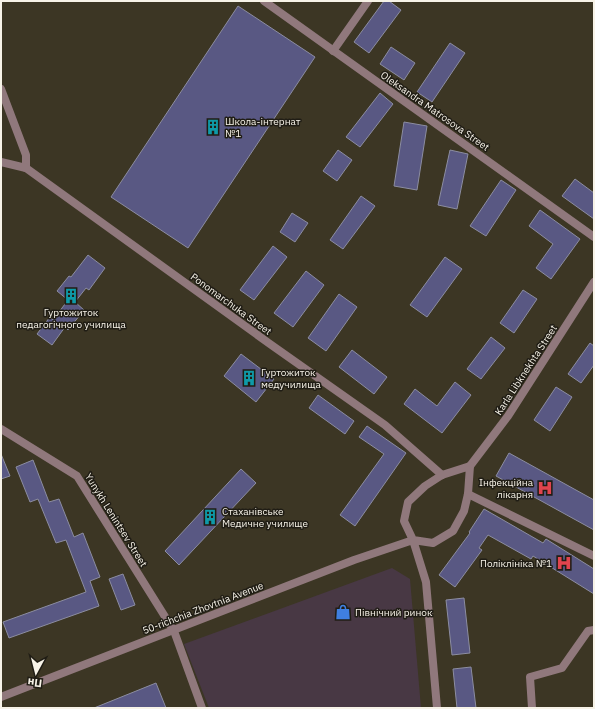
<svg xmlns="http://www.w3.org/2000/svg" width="595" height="709" font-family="'IBM Plex Sans',sans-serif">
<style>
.commercial{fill:#483844}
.building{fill:#595883;stroke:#8c8da1}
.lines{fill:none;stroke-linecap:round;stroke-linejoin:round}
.minor{stroke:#90787c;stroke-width:8}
.tertiary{stroke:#90787c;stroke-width:8}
.labels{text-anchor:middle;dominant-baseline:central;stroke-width:3;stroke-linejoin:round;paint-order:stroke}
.street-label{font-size:10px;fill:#f7f3e8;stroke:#201d15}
.poi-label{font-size:10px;fill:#f7f3e8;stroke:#201d15;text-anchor:start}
</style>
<rect width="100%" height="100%" fill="#3c3624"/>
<!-- commercial -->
<polygon class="commercial" points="392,568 410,579 421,708 209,708 184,644"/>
<!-- building -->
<g class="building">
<polygon points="384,1 389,1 401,10 369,53 354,42"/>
<polygon points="238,6 315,57 188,248 111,197"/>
<polygon points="450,43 465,53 432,102 417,92"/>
<polygon points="391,47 415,63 404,80 380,64"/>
<polygon points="380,93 393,104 360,147 346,137"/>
<polygon points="404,122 427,126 417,190 394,186"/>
<polygon points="338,150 352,160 337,181 323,171"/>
<polygon points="450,150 468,154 457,209 438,205"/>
<polygon points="575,179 594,193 594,219 562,196"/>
<polygon points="501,180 516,190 486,236 470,226"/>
<polygon points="361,196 375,206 343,249 330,240"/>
<polygon points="540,210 580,239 551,279 536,268 553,244 529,226"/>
<polygon points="292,213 308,223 295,242 280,232"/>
<polygon points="273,246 287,257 254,300 240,290"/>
<polygon points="88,255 105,268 89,290 86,288 75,302 84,310 68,330 65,327 52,345 37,334 50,317 53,320 68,300 57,291 69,276 71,277"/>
<polygon points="445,257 462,269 427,317 410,305"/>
<polygon points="306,271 324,285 293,327 274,313"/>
<polygon points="523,290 537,299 514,333 500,323"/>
<polygon points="339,294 357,307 326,351 308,338"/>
<polygon points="491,337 505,348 481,379 467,369"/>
<polygon points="590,343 594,346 594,365 581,383 568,374"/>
<polygon points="352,350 387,377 374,394 339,367"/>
<polygon points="241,354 274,379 256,402 224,376"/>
<polygon points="455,382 471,395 442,433 404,404 415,389 437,406"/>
<polygon points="556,387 572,397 550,431 534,420"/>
<polygon points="318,395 354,421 345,434 309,408"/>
<polygon points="367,426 406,453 355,526 340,515 384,454 359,437"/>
<polygon points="509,453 594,500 594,530 496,476"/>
<polygon points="1,454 10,476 1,479"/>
<polygon points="33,460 49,502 59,499 74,537 83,533 100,577 90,581 99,606 9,638 3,622 86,592 66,540 56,543 38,499 30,502 16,467"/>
<polygon points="241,469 256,483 179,565 165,551"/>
<polygon points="484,509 543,543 546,539 594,569 594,594 533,556 531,559 488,535 479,548 482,550 455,587 439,575 470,533 469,532"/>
<polygon points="123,574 135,605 121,610 109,579"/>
<polygon points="464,598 470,653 452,655 446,600"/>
<polygon points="471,667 476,708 457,708 453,669"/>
<polygon points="156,683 166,708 94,708"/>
</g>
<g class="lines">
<!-- minor -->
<g class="minor">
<polyline points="264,1 594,237"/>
<polyline points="333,51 368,1"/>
<polyline points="1,89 26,155 26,168"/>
<polyline points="1,162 26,168 270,344 385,425 442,475"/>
<polyline points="1,429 77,476 174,631 202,708"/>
<polyline points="468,494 594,556"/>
<polyline points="532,708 530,677 562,668 588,631 594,630"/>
</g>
<!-- tertiary -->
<g class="tertiary">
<polyline points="470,466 508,416 594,282"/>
<polyline points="1,697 354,560 413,540 433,543 453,531 464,511 468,494 470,466 442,475 425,486 408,502 404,521 413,540 426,582 437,708"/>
</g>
</g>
<!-- icons -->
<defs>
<symbol id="building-bare" viewBox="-9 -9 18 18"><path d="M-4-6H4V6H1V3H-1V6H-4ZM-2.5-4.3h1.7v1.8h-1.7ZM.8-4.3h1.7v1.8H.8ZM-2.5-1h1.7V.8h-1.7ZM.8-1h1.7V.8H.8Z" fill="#0f9aa8" stroke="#201d15" stroke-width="2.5" paint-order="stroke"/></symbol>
<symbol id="hospital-bare" viewBox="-9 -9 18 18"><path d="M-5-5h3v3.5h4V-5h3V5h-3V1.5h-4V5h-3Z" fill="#e0444e" stroke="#201d15" stroke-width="2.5" paint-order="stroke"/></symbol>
<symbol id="shop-bare" viewBox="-9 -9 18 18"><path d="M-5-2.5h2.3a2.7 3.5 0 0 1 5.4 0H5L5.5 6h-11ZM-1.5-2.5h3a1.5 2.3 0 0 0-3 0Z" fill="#3f7fe0" stroke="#201d15" stroke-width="2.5" paint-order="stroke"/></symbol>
</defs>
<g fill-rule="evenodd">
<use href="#building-bare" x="202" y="116" width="22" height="22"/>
<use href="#building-bare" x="60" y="285" width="22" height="22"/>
<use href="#building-bare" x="238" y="367" width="22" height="22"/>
<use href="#hospital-bare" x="534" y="477" width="22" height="22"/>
<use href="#building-bare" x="199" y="506" width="22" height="22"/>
<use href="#hospital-bare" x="553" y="552" width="22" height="22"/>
<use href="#shop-bare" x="332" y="601" width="22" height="22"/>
</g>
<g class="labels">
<!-- street labels -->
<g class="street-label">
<text transform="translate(435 111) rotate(35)">Oleksandra Matrosova Street</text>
<text transform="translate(231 304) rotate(36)">Ponomarchuka Street</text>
<text transform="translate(526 370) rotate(-57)">Karla Libknekhta Street</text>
<text transform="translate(116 520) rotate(58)">Yunykh Lenintsev Street</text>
<text transform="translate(203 608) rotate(-21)">50-richchia Zhovtnia Avenue</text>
</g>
<!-- poi labels -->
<g class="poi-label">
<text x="225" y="121">Школа-інтернат<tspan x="225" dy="12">№1</tspan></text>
<text x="71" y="312" text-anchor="middle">Гуртожиток<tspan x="71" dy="12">педагогічного училища</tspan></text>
<text x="261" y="372">Гуртожиток<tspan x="261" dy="12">медучилища</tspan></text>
<text x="533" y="482" text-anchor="end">Інфекційна<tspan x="533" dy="12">лікарня</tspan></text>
<text x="222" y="511">Стаханівське<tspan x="222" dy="12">Медичне училище</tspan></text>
<text x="552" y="563" text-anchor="end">Поліклініка №1</text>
<text x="355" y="612">Північний ринок</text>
</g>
</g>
<!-- border -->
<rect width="595" height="709" fill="none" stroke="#f7f3e8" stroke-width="4"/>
<!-- north arrow -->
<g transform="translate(36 673) rotate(187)" stroke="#201d15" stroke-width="3" paint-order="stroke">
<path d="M0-3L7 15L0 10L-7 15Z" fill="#f7f3e8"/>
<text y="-6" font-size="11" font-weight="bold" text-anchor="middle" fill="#f7f3e8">Пн</text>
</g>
</svg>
